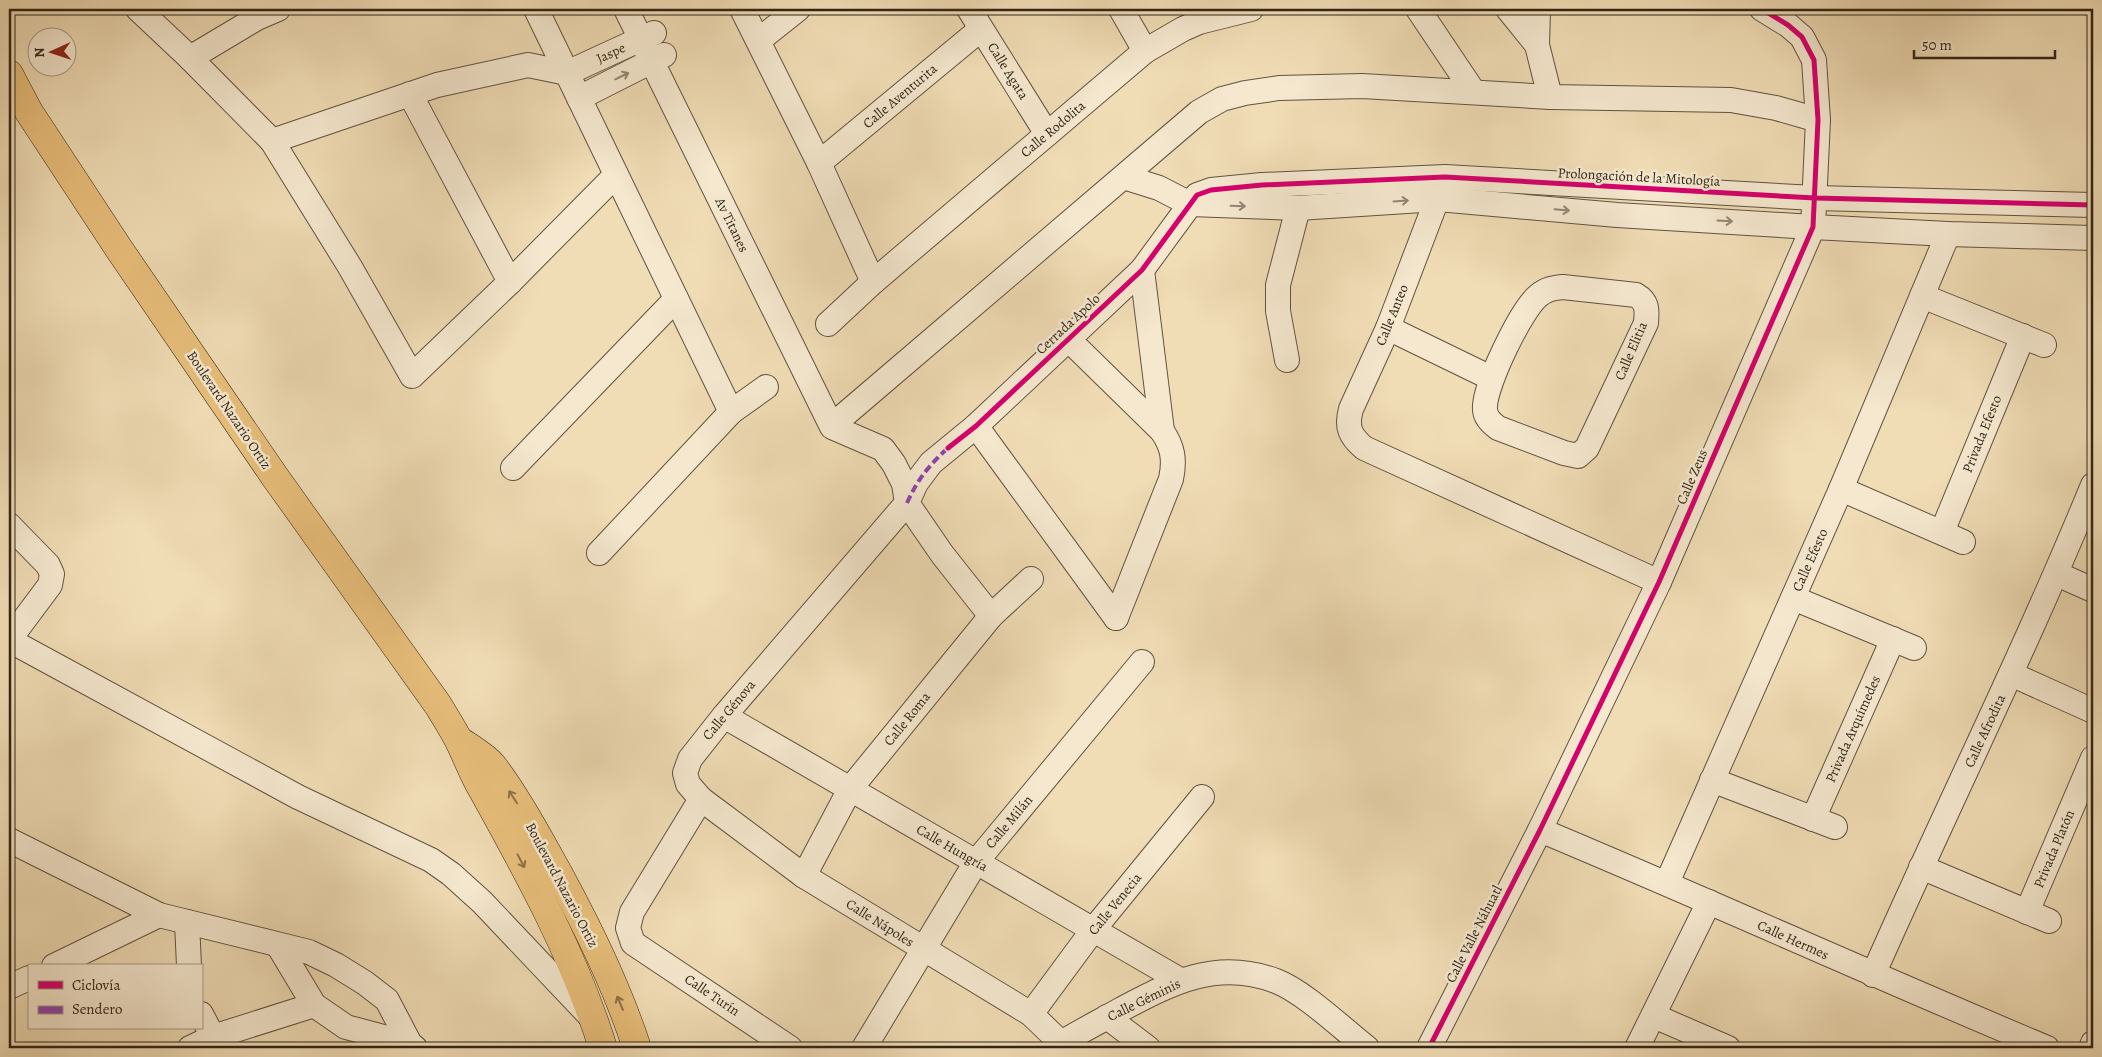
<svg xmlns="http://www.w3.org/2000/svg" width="2102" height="1057" font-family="Alegreya,serif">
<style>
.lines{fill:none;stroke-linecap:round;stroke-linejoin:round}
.minor-casing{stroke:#60533f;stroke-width:26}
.major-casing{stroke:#302518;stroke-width:29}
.minor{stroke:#f5e8cf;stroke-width:24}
.major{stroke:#e8be7a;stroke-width:28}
.quiet{stroke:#8e44ad;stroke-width:4;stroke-dasharray:8 4;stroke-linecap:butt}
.cycleway-casing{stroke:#f5e8cf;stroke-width:8}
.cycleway{stroke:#d6006c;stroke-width:5}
.oneway{stroke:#928674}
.oneway2{stroke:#8c7249}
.labels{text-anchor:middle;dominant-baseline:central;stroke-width:5;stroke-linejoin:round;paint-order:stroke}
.street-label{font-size:14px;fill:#302518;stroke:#f5e8cf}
</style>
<rect width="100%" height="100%" fill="#f0dcb5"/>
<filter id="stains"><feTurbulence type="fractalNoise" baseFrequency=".004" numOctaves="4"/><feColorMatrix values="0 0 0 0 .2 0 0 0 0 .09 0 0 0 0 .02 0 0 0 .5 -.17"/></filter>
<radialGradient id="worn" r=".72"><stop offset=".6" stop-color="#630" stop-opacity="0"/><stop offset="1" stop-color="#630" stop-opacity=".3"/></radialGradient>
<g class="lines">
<defs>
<g id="minor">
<polyline points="138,9 190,58 272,141 350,267 412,376 510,282 616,175"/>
<polyline points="536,9 731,412"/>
<polyline points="626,9 832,427 883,449 894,464 904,484 907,503 942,554 991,616"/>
<polyline points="742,9 819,163 873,282"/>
<polyline points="969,9 1047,134"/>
<polyline points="1121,9 1145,51"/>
<polyline points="1418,9 1473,91"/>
<polyline points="1508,9 1537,45"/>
<polyline points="1538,9 1537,45 1550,97"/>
<polyline points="759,40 798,9"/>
<polyline points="190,58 257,18 278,9"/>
<polyline points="410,94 510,282"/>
<polyline points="579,98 664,55"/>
<polyline points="272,141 437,85 528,65 567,73 654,33"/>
<polyline points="819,163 981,29"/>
<polyline points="1124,177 1159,188 1190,204 1298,208 1438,199 1617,215 1813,227 1948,234 2093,238"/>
<path d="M1442 186 1388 328 1351 409C1346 427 1350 436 1364 448L1659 582"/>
<polyline points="1142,270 1162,431"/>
<path d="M1563 287 1636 295C1648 302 1647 310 1646 323L1587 448 1578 456 1564 453 1498 428C1490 422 1484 416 1485 406 1486 383 1521 310 1538 296 1546 289 1553 288 1563 287Z"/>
<polyline points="1922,296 2044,345"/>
<polyline points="828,324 873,282 1145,51 1183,29 1199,22 1251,9"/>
<polyline points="1388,328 1491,378"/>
<path d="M1068 339 1162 431C1173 447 1175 460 1171 479L1116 618"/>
<polyline points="1287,360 1278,311 1278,285 1298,208"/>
<polyline points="842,417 1199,112 1222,99 1245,93 1279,88 1362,86 1550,97 1731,100 1776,108 1818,120"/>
<polyline points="976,426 1116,618"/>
<polyline points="513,468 676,299"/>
<polyline points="1841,489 1963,542"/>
<polyline points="9,525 48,565 52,574 50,585 9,640"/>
<polyline points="1942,532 2023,336"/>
<polyline points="599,553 731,412 766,387"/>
<polyline points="2057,574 2093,590"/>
<polyline points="1793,598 1914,648"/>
<polyline points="9,640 298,797 431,860 451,874 482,902 591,1017"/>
<polyline points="2011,674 2093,711"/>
<polyline points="724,716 1180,980"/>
<polyline points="1712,780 1835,827"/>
<polyline points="701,799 632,912 628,928 633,943 790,1048"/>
<polyline points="1813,819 1893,639"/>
<path d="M1540 830C1710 901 1877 977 2047 1048"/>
<polyline points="9,840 159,915 309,952 336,965 365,983 387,1000 410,1044"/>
<polyline points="1921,867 2049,921"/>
<polyline points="804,876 850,789 991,616 1031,579"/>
<polyline points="1667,883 1841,489 1948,234"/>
<polyline points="2027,912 2093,758"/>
<polyline points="187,922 189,966"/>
<polyline points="54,966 159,915"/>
<path d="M1873 975C1945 811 2025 651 2093 485"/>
<polyline points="9,987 29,978"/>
<polyline points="314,1005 346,1027 410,1044 415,1048"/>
<polyline points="201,1014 213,1037"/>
<polyline points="1031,1014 1093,930 1202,797"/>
<polyline points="1654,1016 1728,1048"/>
<polyline points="1107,1017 1148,1048"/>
<polyline points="1061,1043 1031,1014 804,876 701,799 688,784 685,773 690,759 724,716 907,503 916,483 931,463 976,426 1142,270 1197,195 1211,190 1262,185 1445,177 1815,198 2093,205"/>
<polyline points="190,1048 213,1037 314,1005 278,945"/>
<polyline points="864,1048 976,862 1142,662"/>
<path d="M1053 1048C1075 1034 1099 1022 1122 1009 1173 982 1217 959 1276 981 1303 991 1343 1029 1367 1048"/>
<polyline points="1429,1048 1540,830 1659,582 1813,227 1818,120 1814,60 1802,37 1788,25 1762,9"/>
<polyline points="1637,1048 1709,902"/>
<polyline points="2091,1048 2093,1043"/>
</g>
<g id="major">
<path d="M9 74 29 112 119 249 275 477 438 705C445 717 453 729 459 741 467 757 473 774 482 789 528 872 575 957 603 1048"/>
<path d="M460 741C470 748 485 756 493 766 513 792 530 822 546 851 581 913 615 980 637 1048"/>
</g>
</defs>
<!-- minor casing -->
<use href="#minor" class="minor-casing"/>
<!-- major casing -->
<use href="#major" class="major-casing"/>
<!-- minor -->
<use href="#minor" class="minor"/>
<!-- major -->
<use href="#major" class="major"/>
<!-- quiet -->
<path class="quiet" d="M907 503C917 480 930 464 948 448"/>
<defs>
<g id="cycleway">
<polyline points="948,448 976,426 1142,270 1197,195 1211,190 1262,185 1445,177 1815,198 2093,205"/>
<polyline points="1429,1048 1540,830 1659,582 1813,227 1818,120 1814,60 1802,37 1788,25 1762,9"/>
</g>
</defs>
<!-- cycleway casing -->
<use href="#cycleway" class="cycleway-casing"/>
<!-- cycleway -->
<use href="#cycleway" class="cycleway"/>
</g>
<!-- one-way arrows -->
<defs><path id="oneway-shaft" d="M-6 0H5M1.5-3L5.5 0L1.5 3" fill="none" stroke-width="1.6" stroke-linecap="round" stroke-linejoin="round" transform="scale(1.25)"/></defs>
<g class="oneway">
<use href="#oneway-shaft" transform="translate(622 76) rotate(-26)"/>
<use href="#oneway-shaft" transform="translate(1401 201) rotate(-4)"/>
<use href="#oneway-shaft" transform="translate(1238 206) rotate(2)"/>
<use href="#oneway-shaft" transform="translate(1562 210) rotate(5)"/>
<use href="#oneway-shaft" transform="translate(1725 221) rotate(3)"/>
</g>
<g class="oneway2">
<use href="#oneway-shaft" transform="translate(513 797) rotate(-123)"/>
<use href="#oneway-shaft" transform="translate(521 861) rotate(62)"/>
<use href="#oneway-shaft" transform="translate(620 1003) rotate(-113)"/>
</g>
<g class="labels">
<!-- street labels -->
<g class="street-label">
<text transform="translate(611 53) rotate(-25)">Jaspe</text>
<text transform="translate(1008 71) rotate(58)">Calle Agata</text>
<text transform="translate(900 96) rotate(-40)">Calle Aventurita</text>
<text transform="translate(1053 129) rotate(-40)">Calle Rodolita</text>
<text transform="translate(1639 177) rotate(3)">Prolongación de la Mitología</text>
<text transform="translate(732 225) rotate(64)">Av Titanes</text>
<text transform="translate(1392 315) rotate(-68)">Calle Anteo</text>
<text transform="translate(1068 324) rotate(-43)">Cerrada Apolo</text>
<text transform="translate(1631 351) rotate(-67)">Calle Elitia</text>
<text transform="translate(229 410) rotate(56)">Boulevard Nazario Ortiz</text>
<text transform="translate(1982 434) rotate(-68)">Privada Efesto</text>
<text transform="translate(1692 477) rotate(-67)">Calle Zeus</text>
<text transform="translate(1810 560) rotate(-66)">Calle Efesto</text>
<text transform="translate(729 710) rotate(-50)">Calle Génova</text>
<text transform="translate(907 719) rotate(-51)">Calle Roma</text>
<text transform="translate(1853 729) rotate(-66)">Privada Arquímedes</text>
<text transform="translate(1985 731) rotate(-65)">Calle Afrodita</text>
<text transform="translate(1009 822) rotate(-50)">Calle Milán</text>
<text transform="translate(952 848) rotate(30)">Calle Hungría</text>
<text transform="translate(2054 849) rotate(-67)">Privada Platón</text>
<text transform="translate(562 885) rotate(62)">Boulevard Nazario Ortiz</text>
<text transform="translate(1115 904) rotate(-51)">Calle Venecia</text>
<text transform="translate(880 923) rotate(32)">Calle Nápoles</text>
<text transform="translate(1474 934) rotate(-63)">Calle Valle Náhuatl</text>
<text transform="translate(1793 940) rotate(24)">Calle Hermes</text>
<text transform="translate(712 995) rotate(34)">Calle Turín</text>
<text transform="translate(1144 1000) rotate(-26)">Calle Géminis</text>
</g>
</g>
<!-- margin -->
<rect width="2102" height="1057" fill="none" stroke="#f0dcb5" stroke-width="30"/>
<rect x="10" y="10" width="2082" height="1037" fill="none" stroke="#302518" stroke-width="2.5"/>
<rect x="15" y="15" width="2072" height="1027" fill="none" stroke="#302518"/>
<!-- legend -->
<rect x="28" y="964" width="175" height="65" fill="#f5e8cf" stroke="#a69a86"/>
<rect x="38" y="981" width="25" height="8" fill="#d6006c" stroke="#a69a86"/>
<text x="72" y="990" font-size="15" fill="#302518">Ciclovía</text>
<rect x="38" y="1006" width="25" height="8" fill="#8e44ad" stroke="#a69a86"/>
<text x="72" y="1014" font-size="15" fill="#302518">Sendero</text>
<!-- north arrow -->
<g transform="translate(52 52) rotate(267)"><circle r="24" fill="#f5e8cf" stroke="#a69a86"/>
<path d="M0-4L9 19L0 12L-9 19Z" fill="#8f2418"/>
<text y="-8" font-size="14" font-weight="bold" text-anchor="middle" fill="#302518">N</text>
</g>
<!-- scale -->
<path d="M1914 50v8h141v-8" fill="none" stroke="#302518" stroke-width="2.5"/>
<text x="1922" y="50" font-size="15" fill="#302518" stroke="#f5e8cf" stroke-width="4" paint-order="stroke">50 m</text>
<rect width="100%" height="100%" filter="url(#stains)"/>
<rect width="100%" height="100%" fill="url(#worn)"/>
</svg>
